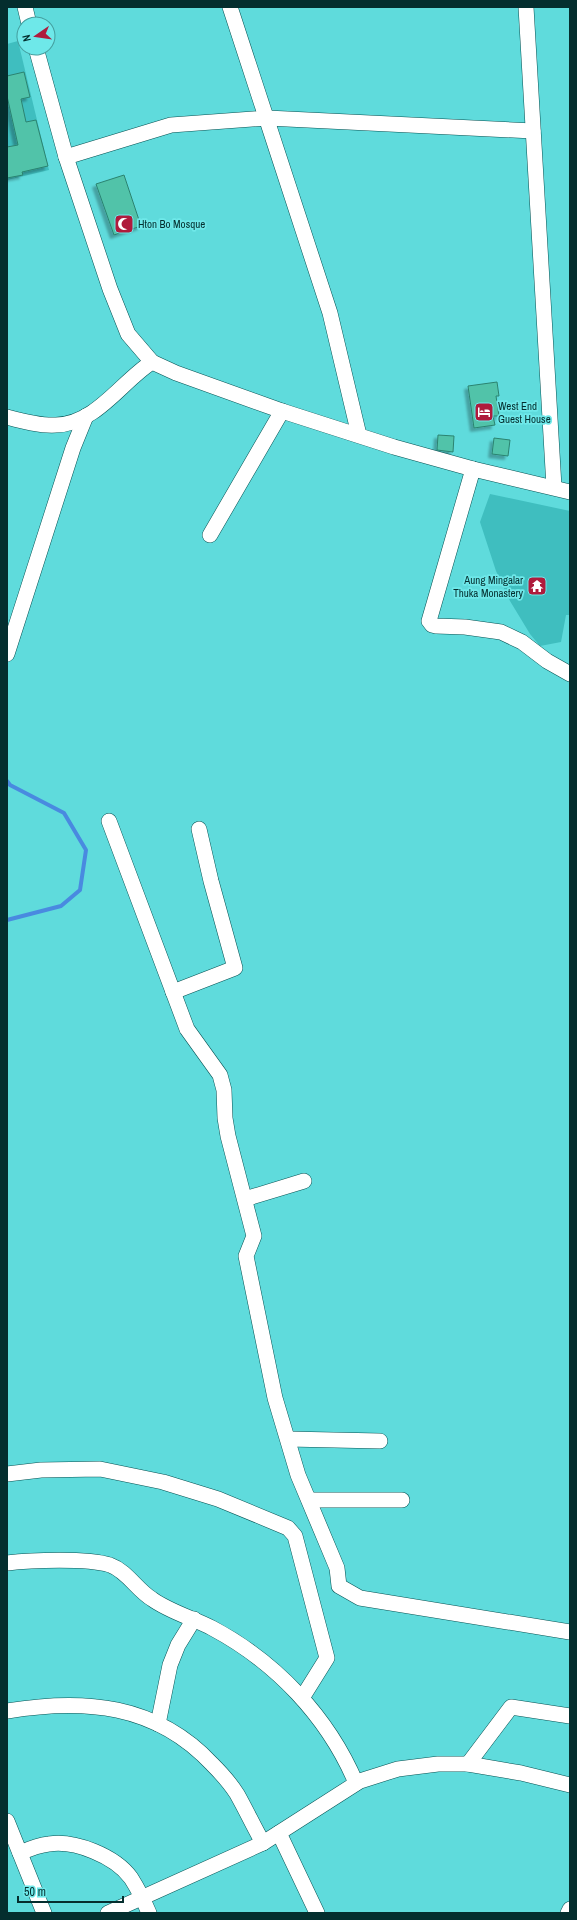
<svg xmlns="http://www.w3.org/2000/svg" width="577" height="1920" font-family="'Archivo Narrow',sans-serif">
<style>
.green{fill:#3fbebf}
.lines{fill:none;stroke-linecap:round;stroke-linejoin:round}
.stream{stroke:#498ae0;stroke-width:4}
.building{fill:#51c3a9;stroke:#2b8370;filter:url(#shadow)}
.street-casing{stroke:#065253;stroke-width:16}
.street{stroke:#fff;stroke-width:15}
.labels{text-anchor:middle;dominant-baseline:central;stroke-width:3.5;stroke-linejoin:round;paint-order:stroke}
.poi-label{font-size:11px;fill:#042e2e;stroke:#6ee8e9;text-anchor:start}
</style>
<defs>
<filter id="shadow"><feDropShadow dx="-3.5" dy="3.5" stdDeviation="1" flood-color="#0004"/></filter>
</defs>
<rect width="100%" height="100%" fill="#5fdbdc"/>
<!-- green -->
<g class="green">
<polygon points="18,41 49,170 7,180 7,44"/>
<polygon points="490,494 570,511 570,615 566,615 561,642 540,646 530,634 510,601 496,571 480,522"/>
</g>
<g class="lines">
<!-- stream -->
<polyline class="stream" points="7,781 10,785 64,813 86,850 80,890 61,906 7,920"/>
</g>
<!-- building -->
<g class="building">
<polygon points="24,72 30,97 21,99 26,122 36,120 48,166 22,172 23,175 7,178 7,147 18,145 7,96 7,76"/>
<polygon points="124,175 141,226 114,235 96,184"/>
<polygon points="497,382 499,396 496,396 499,416 493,416 495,425 474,428 468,386"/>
<polygon points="438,435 454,436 453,452 437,450"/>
<polygon points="494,438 510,440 508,456 492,454"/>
</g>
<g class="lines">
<defs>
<g id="street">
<polyline points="25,7 29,24"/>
<polyline points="230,7 330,313 359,435"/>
<polyline points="526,7 554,487"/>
<polyline points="36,48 66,157 110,289 128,334 152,362"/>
<polyline points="66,157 171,125 267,118 533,131"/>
<path d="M7 417C22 421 40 426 56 425 96 424 121 382 152 362L176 373 282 411 394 447 473 469 570 492"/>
<polyline points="473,469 429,621 432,625 436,626 465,627 501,632 522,642 547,661 570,674"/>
<polyline points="210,535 282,411"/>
<polyline points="7,654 73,448 86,416"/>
<polyline points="109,821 187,1029 220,1075 224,1090 225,1118 228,1136 254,1236 246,1256 275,1398 298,1475 337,1568 339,1586 360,1598 570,1632"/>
<polyline points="173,992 235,968 211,881 199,829"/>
<polyline points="245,1199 304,1181"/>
<polyline points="288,1439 380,1441"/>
<polyline points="7,1474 41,1470 100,1469 163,1482 218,1499 288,1528 295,1536 327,1658 302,1698"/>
<polyline points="309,1500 402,1500"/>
<path d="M7 1563C31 1560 88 1558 110 1565 127 1571 137 1590 152 1599 170 1612 193 1618 212 1628 276 1662 328 1717 356 1783"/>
<path d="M7 1711C84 1698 156 1704 212 1764 221 1773 230 1783 237 1794 246 1810 254 1827 263 1843"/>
<polyline points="158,1724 170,1665 178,1645 194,1619"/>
<polyline points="468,1764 511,1707 570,1716"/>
<polyline points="7,1821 44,1913"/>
<polyline points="279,1833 317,1913"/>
<path d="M20 1853C29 1849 39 1845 49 1844 75 1840 115 1856 131 1878 138 1889 144 1901 149 1913"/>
<polyline points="108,1913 263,1843 360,1781 398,1769 438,1764 468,1764 521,1773 570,1785"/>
<polyline points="568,1913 570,1909"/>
</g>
</defs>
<!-- street casing -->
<use href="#street" class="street-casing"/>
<!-- street -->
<use href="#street" class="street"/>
</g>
<!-- icons -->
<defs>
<symbol id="mosque-square" viewBox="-11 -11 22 22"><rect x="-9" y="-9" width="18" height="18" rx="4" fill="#af1b3c" stroke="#6ee8e9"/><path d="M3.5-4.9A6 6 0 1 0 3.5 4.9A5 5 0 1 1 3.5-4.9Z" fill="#fff"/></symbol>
<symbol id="hotel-square" viewBox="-11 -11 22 22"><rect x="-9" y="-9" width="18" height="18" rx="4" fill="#af1b3c" stroke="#6ee8e9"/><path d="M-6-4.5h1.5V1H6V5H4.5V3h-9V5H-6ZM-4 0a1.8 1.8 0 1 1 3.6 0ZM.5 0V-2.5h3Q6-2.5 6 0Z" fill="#fff"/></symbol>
<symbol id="temple-square" viewBox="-11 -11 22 22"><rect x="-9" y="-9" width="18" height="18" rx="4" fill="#af1b3c" stroke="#6ee8e9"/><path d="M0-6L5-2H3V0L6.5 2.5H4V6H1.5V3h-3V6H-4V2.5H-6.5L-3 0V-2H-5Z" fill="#fff"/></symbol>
</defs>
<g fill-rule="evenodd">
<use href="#mosque-square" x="113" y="213" width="22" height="22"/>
<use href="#hotel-square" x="473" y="401" width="22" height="22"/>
<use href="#temple-square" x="526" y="575" width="22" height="22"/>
</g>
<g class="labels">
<!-- poi labels -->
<g class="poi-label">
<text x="138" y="224">Hton Bo Mosque</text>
<text x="498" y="406">West End<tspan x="498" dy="13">Guest House</tspan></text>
<text x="523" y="580" text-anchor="end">Aung Mingalar<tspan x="523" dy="13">Thuka Monastery</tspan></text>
</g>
</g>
<!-- border -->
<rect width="577" height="1920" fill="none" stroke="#042e2e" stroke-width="16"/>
<!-- north arrow -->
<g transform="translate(36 36) rotate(257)"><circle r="19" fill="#6ee8e9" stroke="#449e9e"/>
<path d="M0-3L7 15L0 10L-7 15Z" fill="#af1b3c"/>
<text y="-6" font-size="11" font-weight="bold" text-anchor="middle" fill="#042e2e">N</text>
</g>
<!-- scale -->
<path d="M18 1896v6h105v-6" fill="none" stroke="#042e2e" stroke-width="2"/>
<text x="24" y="1896" font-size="12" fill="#042e2e" stroke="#6ee8e9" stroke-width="3" paint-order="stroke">50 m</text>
</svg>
